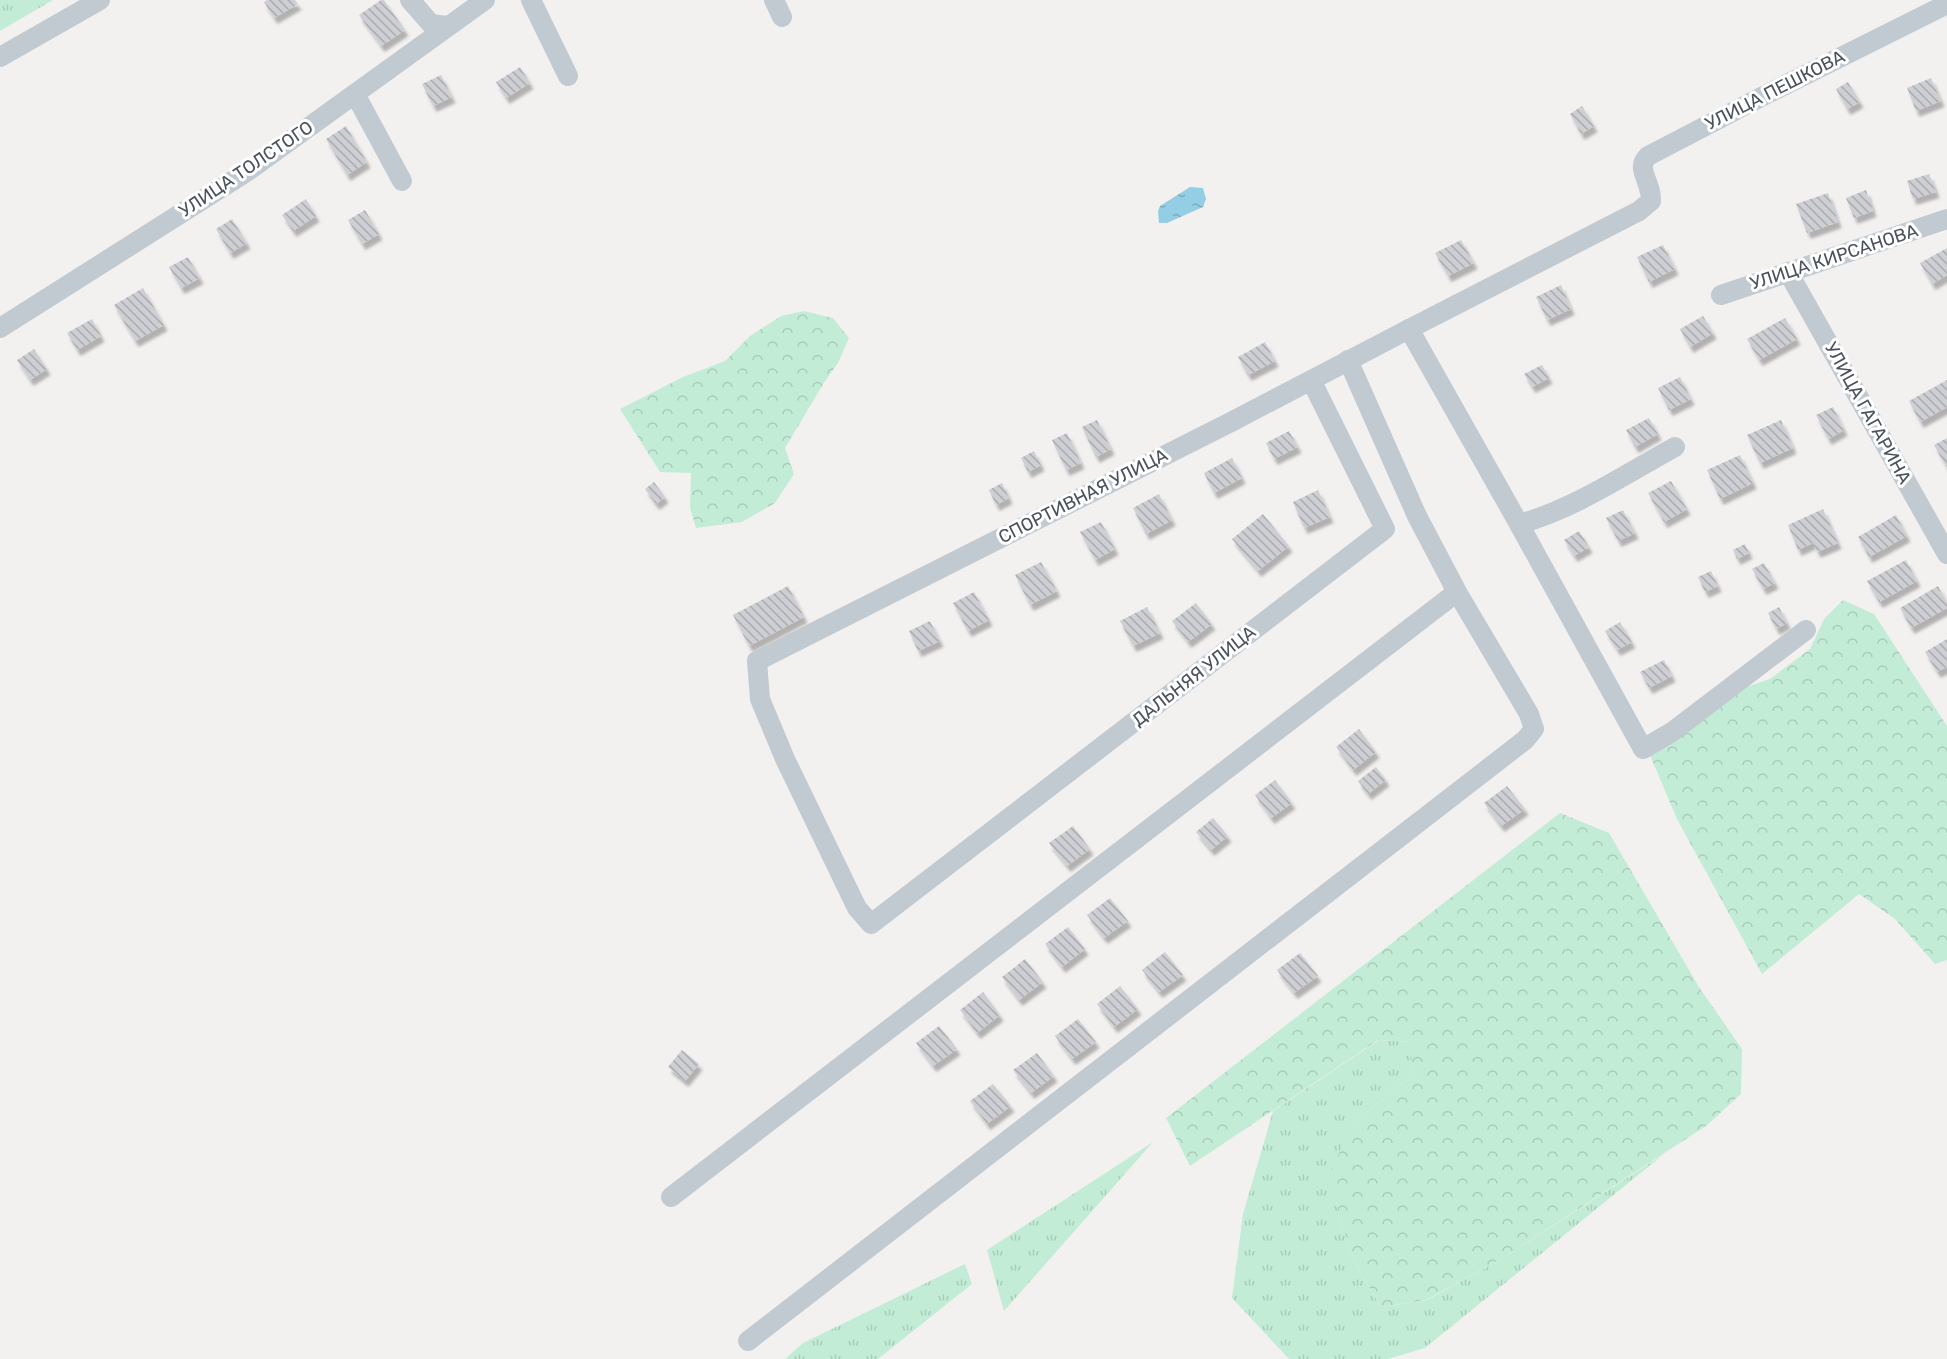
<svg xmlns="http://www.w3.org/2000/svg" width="1947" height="1359" font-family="Rubik,sans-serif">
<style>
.grass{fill:url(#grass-tufts)}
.forest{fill:url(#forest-crowns)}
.water{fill:url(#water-ripples)}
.building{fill:url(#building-back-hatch);filter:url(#shadow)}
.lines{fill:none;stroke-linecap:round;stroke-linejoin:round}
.street{stroke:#c2cad1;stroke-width:20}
.labels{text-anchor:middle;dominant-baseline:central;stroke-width:6;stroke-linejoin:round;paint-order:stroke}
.street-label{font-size:18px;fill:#4a525c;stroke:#fff}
</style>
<defs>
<pattern id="grass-tufts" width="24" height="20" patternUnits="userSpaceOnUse" patternTransform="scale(1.5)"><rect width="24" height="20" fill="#c3ecd6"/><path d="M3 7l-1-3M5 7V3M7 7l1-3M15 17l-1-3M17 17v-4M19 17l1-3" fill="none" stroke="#a9ccba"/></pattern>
<pattern id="forest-crowns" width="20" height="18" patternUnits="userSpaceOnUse" patternTransform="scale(1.5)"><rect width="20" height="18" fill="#c3ecd6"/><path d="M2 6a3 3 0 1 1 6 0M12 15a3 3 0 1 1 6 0" fill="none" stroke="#a9ccba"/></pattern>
<pattern id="water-ripples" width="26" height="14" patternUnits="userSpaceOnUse" patternTransform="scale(1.5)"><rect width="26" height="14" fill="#94cee5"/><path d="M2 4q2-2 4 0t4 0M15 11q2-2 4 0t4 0" fill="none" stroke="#7baabd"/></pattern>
<pattern id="building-back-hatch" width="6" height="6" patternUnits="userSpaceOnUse" patternTransform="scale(1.5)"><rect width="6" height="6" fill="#cecfd4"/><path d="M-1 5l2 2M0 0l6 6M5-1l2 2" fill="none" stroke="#a9abaf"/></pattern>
<filter id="shadow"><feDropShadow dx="3.5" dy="6" stdDeviation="1.5" flood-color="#0004"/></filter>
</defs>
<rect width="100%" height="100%" fill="#f3f1f0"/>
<!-- grass -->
<g class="grass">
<polygon points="0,0 53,0 0,31"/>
<polygon points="1379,1040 1411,1042 1413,1075 1352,1124 1338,1214 1357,1267 1381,1307 1427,1300 1503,1258 1664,1154 1425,1348 1388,1359 1289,1359 1232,1298 1243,1214 1273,1111"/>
<polygon points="1153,1142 1004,1311 987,1250"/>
<polygon points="965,1264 972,1284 878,1359 785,1359 803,1343"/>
</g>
<!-- forest -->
<g class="forest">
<polygon points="804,311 833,318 849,338 838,363 825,381 785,448 794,474 775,503 742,522 696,528 690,508 691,473 660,472 620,409 683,377 725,361 750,336 781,316"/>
<polygon points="1843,600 1874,614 1947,726 1947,960 1935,964 1895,919 1859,894 1762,974 1677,819 1649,753 1737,690 1770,679 1810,649 1824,619"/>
<polygon points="1560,813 1609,833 1699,987 1742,1049 1741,1094 1706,1126 1503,1258 1426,1300 1381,1307 1357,1267 1338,1214 1331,1171 1352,1124 1413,1075 1410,1042 1378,1040 1190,1166 1166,1118"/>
</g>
<!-- water -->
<polygon class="water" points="1190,187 1203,188 1206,199 1203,207 1167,223 1159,223 1158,211 1160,206"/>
<!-- building -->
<g class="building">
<polygon points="267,0 295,0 298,4 274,18 264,2"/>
<polygon points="381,0 384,0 405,30 381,46 359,15"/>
<polygon points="520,67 530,83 506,98 496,82"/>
<polygon points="441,75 452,97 433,106 422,84"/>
<polygon points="1931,78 1941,101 1916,111 1907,88"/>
<polygon points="1848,82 1860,102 1847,109 1836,89"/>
<polygon points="1582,106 1594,126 1581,134 1570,114"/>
<polygon points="346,126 367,162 347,175 326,139"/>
<polygon points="1929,174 1936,192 1913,199 1907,181"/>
<polygon points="1866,190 1873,211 1854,218 1846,198"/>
<polygon points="1828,193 1838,222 1807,233 1796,204"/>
<polygon points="306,199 316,216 293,231 282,215"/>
<polygon points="365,210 379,234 362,244 348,220"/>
<polygon points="232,219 247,243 230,253 216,229"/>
<polygon points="1461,240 1474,263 1448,276 1435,253"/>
<polygon points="1663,245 1675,269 1649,282 1637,257"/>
<polygon points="1947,248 1947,275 1932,284 1920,263"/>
<polygon points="188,257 200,278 181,288 169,267"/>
<polygon points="1561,285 1571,309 1547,320 1536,297"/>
<polygon points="143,288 164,325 135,341 114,305"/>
<polygon points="1703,316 1713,333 1690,347 1680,329"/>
<polygon points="1785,318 1797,339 1759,360 1747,339"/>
<polygon points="92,319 101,336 77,350 67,333"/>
<polygon points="1265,342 1275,361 1248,375 1238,357"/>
<polygon points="34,349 47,369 30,380 17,360"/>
<polygon points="1542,365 1549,378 1532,387 1524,374"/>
<polygon points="1680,377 1691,399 1669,410 1658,388"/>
<polygon points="1947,380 1947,407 1920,422 1909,401"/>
<polygon points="1833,407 1844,430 1828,439 1816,415"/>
<polygon points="1649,418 1658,434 1635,447 1626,430"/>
<polygon points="1097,420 1111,449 1096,457 1082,427"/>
<polygon points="1781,420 1793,448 1760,463 1747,435"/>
<polygon points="1289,431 1298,447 1274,459 1266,443"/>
<polygon points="1067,433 1081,463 1066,470 1052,440"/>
<polygon points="1947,438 1947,468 1934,445"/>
<polygon points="1034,451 1041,465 1028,472 1021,458"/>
<polygon points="1740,455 1753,483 1720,499 1707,470"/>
<polygon points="1232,458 1242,478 1214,493 1204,473"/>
<polygon points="1671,481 1687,509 1664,522 1648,493"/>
<polygon points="654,482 665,497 656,504 645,489"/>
<polygon points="1002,483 1009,498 996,505 989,490"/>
<polygon points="1318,490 1330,517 1304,528 1293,502"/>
<polygon points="1159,494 1172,520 1146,534 1133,508"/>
<polygon points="1823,509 1838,543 1817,552 1813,543 1798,550 1788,525"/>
<polygon points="1623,510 1635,533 1618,541 1606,518"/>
<polygon points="1263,514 1289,546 1258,571 1232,539"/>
<polygon points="1896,515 1907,536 1869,557 1858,537"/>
<polygon points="1101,522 1115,549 1095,560 1080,532"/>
<polygon points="1579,531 1589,547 1574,556 1564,540"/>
<polygon points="1745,544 1749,553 1737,559 1733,550"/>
<polygon points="1906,560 1917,581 1879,602 1867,581"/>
<polygon points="1041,562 1057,591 1030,605 1015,575"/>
<polygon points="1764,563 1775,583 1763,589 1752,569"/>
<polygon points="1711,571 1718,586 1705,592 1698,577"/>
<polygon points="788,586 804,617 749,646 733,615"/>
<polygon points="1938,586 1947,603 1947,608 1911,628 1900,608"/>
<polygon points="974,592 989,620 968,631 953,603"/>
<polygon points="1196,603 1212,624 1188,642 1172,621"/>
<polygon points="1147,607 1160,633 1133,646 1120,621"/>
<polygon points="1779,607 1787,623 1776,629 1768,613"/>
<polygon points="930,621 940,641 918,651 909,631"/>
<polygon points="1620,622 1632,642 1617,650 1605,631"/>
<polygon points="1947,639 1947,667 1937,672 1925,652"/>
<polygon points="1664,660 1672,676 1649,688 1640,672"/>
<polygon points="1359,729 1376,752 1353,770 1336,747"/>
<polygon points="1376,767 1386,780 1368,794 1358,781"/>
<polygon points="1275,780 1292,803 1271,818 1255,795"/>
<polygon points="1507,786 1525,809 1501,826 1484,803"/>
<polygon points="1213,818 1228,836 1211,850 1196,832"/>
<polygon points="1073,826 1090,849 1067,866 1049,843"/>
<polygon points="1110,898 1128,921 1104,938 1087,915"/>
<polygon points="1068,927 1085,949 1062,967 1045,944"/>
<polygon points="1165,952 1183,975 1159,992 1142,970"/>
<polygon points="1300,953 1318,976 1294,993 1277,970"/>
<polygon points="1025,959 1043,982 1019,1000 1002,977"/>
<polygon points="1120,986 1138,1009 1114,1027 1097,1004"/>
<polygon points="983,992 1000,1015 977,1033 960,1010"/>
<polygon points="1078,1019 1096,1042 1072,1059 1055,1036"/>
<polygon points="939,1026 957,1049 933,1066 916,1043"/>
<polygon points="682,1050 699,1064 685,1081 668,1067"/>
<polygon points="1037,1053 1054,1076 1031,1093 1013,1070"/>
<polygon points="993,1084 1011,1106 987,1124 970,1101"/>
</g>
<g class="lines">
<!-- street -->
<g class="street">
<polyline points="410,0 431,24 448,26"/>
<polyline points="531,0 568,76"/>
<polyline points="774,0 782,17"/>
<polyline points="0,57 100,0"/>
<polyline points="355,94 402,181"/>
<polyline points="1788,272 1947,554"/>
<polyline points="1721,295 1947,219"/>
<polyline points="0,328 248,171 485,0"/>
<polyline points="1409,329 1519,524 1643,749 1672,732 1806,630"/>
<path d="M1311 380 1385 529 871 924 857 908 785 759 760 699 757 661 1231 422 1409 329 1639 211 1651 201C1651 196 1650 190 1648 185 1645 174 1638 166 1648 156L1769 93 1947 4"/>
<path d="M1519 524C1572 510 1626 474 1675 447"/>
<polyline points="671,1197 1457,592"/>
<polyline points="748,1341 1525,740 1534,729 1529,714 1457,592 1417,516 1348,360"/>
</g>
</g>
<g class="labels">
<!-- street labels -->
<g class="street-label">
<text transform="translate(1775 90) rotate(-27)">УЛИЦА ПЕШКОВА</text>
<text transform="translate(246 169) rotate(-34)">УЛИЦА ТОЛСТОГО</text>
<text transform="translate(1834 257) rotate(-18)">УЛИЦА КИРСАНОВА</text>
<text transform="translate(1868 413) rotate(61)">УЛИЦА ГАГАРИНА</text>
<text transform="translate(1083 496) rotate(-27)">СПОРТИВНАЯ УЛИЦА</text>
<text transform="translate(1194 676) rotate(-38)">ДАЛЬНЯЯ УЛИЦА</text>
</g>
</g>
</svg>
